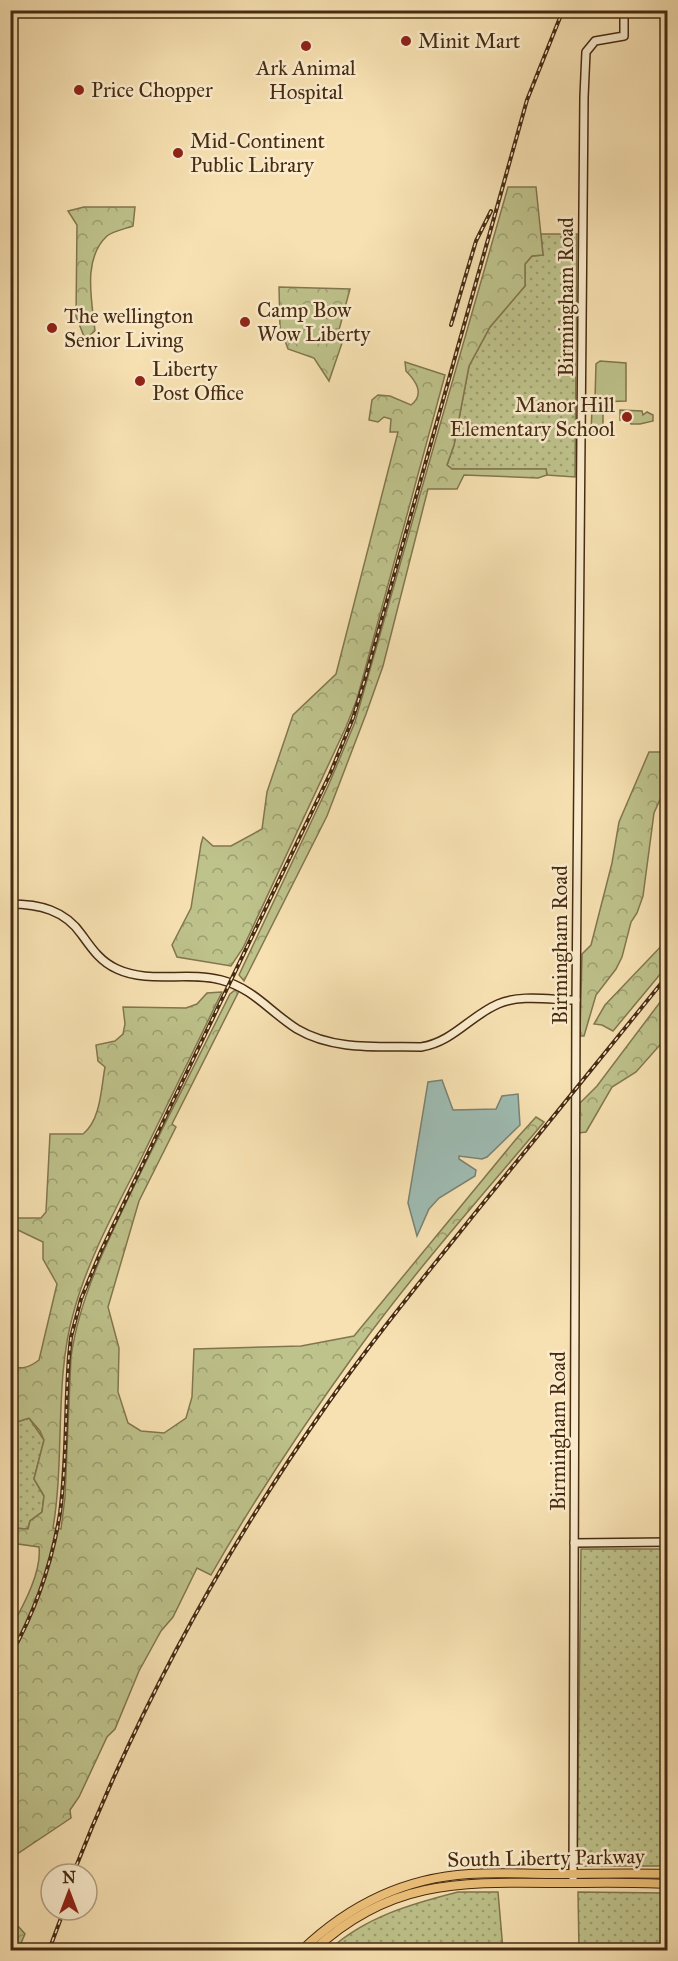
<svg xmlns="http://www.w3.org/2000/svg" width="678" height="1961" font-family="'IM FELL Great Primer',serif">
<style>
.grass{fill:url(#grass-dots);stroke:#82764e;stroke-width:1.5}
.forest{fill:url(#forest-crowns);stroke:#82764e;stroke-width:1.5}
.park{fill:#bec28b;stroke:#82764e;stroke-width:1.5}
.water{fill:#9ebcb3;stroke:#7b8273;stroke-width:1.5}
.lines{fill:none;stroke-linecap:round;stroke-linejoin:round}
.secondary-casing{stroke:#472b12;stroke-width:10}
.primary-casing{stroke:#472b12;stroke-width:10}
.secondary{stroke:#faeccd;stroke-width:7}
.primary{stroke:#ecc079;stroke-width:8}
.rail-casing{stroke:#472b12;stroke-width:4}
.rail{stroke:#faeccd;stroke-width:1.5;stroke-dasharray:4.5;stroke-linecap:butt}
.poi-dot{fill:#8f2418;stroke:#faeccd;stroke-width:2}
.labels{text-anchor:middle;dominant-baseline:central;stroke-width:5;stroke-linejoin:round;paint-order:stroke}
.poi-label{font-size:21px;fill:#472b12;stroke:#faeccd;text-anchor:start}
.street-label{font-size:21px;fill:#472b12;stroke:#faeccd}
</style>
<defs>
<pattern id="grass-dots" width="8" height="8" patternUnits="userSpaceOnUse" patternTransform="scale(1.5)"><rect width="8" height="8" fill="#bec28b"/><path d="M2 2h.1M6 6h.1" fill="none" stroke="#9c9e70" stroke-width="1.8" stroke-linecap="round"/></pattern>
<pattern id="forest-crowns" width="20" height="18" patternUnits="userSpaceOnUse" patternTransform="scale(1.5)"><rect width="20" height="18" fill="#bec28b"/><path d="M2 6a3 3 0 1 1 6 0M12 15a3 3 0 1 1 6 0" fill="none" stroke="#9c9e70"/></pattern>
</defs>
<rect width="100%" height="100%" fill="#f7e1b2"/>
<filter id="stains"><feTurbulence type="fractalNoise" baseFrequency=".00333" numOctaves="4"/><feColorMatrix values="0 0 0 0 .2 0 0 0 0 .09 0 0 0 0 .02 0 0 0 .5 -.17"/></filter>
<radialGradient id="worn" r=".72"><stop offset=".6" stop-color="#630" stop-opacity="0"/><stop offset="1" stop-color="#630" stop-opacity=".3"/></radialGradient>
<!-- grass -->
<g class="grass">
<polygon points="541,234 577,234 575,477 547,475 546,469 452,469 447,465 454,445 469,366 490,327 525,286 525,264 532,256 543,255"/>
<polygon points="29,1418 44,1440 34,1479 44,1496 42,1512 30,1521 28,1529 11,1528 10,1424"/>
<polygon points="581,1549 667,1549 667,1866 577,1866"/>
<path d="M458 1892H498L503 1950H329C365 1917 411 1904 458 1892Z"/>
<polygon points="578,1892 667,1893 667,1950 579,1950"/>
</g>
<!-- forest -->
<g class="forest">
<polygon points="508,187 536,187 543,255 532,256 525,264 525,286 490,327 469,366 454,445 447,465 452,469 546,469 547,475 538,478 464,475 457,489 428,489 383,666 366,714 327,816 244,981 239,975 329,784 355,722"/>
<path d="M84 207H135L133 226C125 229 113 231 107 236 82 259 92 301 95 331L85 339 76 316 77 225 68 211Z"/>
<polygon points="279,287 350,289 336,341 342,343 329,381 314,358 288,349 280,327"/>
<path d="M405 362 445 375 357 699 346 727 243 948 231 966 177 957 172 945 191 908 201 844 203 837 213 846H231L262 829 267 792 293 715 336 674 398 432H390L391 419 384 417 378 422 369 420 372 400 378 395 390 396 411 405C425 394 416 381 406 371Z"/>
<polygon points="649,752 667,752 667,784 654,813 643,896 637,913 631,922 622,957 616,969 596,995 584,1036 580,1036 582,954 591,945 612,863 619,822"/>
<polygon points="667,940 667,966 613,1031 602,1025 594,1024 605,1005"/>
<path d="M235 990 239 991 172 1124 176 1127 139 1201 108 1307 119 1348 118 1392 128 1423 141 1431 164 1433 186 1418 192 1397 194 1349 301 1346 354 1336 517 1138 536 1117 544 1122C481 1197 415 1271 357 1351 305 1423 255 1498 211 1575L197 1568 173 1617 161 1631 139 1671 115 1729 107 1737 79 1797 70 1810 71 1818 11 1858V1628C23 1606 42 1572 39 1547L11 1543V1528L28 1529 30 1521 42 1512 44 1496 34 1479 44 1440 40 1431 29 1418 11 1424V1366C22 1370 30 1367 39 1360L57 1284 43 1259V1242L18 1230H11V1218H41L46 1212 50 1134H83C101 1120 101 1088 105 1067L98 1061 96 1045 115 1041 123 1034 125 1024 123 1007 186 1008 197 1004 207 993 222 992C194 1050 166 1108 138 1165 114 1212 88 1260 74 1311 54 1378 65 1458 53 1528L61 1529 65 1497 71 1357C80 1292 114 1228 142 1170 171 1111 201 1052 230 994Z"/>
<polygon points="667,993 667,1037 636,1072 612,1087 586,1132 579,1133 580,1103 597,1086"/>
<polygon points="10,1923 19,1927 25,1934 18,1950 11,1950"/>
</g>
<!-- park -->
<g class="park">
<polygon points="600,361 626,363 626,401 598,402 595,399 596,364"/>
<polygon points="592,409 603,410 603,432 591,432"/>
<polygon points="620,410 642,411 643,415 647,412 653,415 653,421 640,424 631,424 629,420 620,420"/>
</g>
<!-- water -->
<polygon class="water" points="442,1080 453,1110 496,1109 502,1096 518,1094 520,1125 487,1157 482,1159 459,1156 459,1159 476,1170 475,1176 439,1198 429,1209 417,1236 408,1203 428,1082"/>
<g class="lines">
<defs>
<g id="secondary">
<path d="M10 904C39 904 65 910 82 935 92 949 101 962 117 969 149 984 187 971 221 980 253 988 270 1012 297 1029 334 1051 380 1046 421 1047 453 1042 470 1016 498 1004 521 994 551 1000 576 1000"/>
<polyline points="574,1543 668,1542"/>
<polyline points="573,1883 576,1005 584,97 586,52 595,41 624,36 624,10"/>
</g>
<g id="primary">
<path d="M302 1950C348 1906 404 1878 469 1874 497 1872 525 1874 552 1874 591 1874 629 1873 668 1874"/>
<path d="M314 1950C390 1879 461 1882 558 1883 594 1883 631 1882 668 1884"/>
</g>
</defs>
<!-- secondary casing -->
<use href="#secondary" class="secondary-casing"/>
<!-- primary casing -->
<use href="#primary" class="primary-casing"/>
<!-- secondary -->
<use href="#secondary" class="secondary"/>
<!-- primary -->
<use href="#primary" class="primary"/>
<defs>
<g id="rail">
<polyline points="451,325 476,241 491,211"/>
<path d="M10 1656C35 1612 52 1563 60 1513 67 1461 65 1408 69 1356L71 1337 81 1299 101 1251 330 774 353 718 365 679 527 100 563 10"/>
<path d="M73 1874C138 1709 224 1551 326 1406 373 1339 425 1276 476 1212 540 1133 604 1054 668 975"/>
<polyline points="49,1950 64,1910"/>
</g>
</defs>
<!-- rail casing -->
<use href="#rail" class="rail-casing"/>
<!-- rail -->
<use href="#rail" class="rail"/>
</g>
<!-- markers -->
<g class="poi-dot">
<circle cx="406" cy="41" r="6"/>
<circle cx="306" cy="46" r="6"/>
<circle cx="79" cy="90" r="6"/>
<circle cx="178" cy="153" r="6"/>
<circle cx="245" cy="322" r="6"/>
<circle cx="52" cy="328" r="6"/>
<circle cx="140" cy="381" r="6"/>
<circle cx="627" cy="417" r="6"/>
</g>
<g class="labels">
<!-- poi labels -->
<g class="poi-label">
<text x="418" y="41">Minit Mart</text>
<text x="306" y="68" text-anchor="middle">Ark Animal<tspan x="306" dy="24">Hospital</tspan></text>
<text x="91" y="90">Price Chopper</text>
<text x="190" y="141">Mid-Continent<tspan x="190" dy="24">Public Library</tspan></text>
<text x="257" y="310">Camp Bow<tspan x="257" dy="24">Wow Liberty</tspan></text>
<text x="64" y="316">The wellington<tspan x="64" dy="24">Senior Living</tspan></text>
<text x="152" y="369">Liberty<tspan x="152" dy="24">Post Office</tspan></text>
<text x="615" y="405" text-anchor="end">Manor Hill<tspan x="615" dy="24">Elementary School</tspan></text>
</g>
<!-- street labels -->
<g class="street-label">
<text transform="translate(566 297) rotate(-90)">Birmingham Road</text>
<text transform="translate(560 945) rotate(-90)">Birmingham Road</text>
<text transform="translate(558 1431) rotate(-90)">Birmingham Road</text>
<text transform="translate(546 1858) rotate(-1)">South Liberty Parkway</text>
</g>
</g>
<!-- margin -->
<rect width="678" height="1961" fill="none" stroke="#f7e1b2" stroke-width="36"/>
<rect x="12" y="12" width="654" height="1937" fill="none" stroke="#472b12" stroke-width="3"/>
<rect x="18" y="18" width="642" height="1925" fill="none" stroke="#472b12" stroke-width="1.5"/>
<!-- north arrow -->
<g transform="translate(69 1892)"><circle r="28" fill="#faeccd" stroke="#b29f82" stroke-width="1.5"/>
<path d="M0-4.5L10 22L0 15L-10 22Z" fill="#8f2418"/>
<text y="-9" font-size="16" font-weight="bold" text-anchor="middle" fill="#472b12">N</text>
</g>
<rect width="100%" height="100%" filter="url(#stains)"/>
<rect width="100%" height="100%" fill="url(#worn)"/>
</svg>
